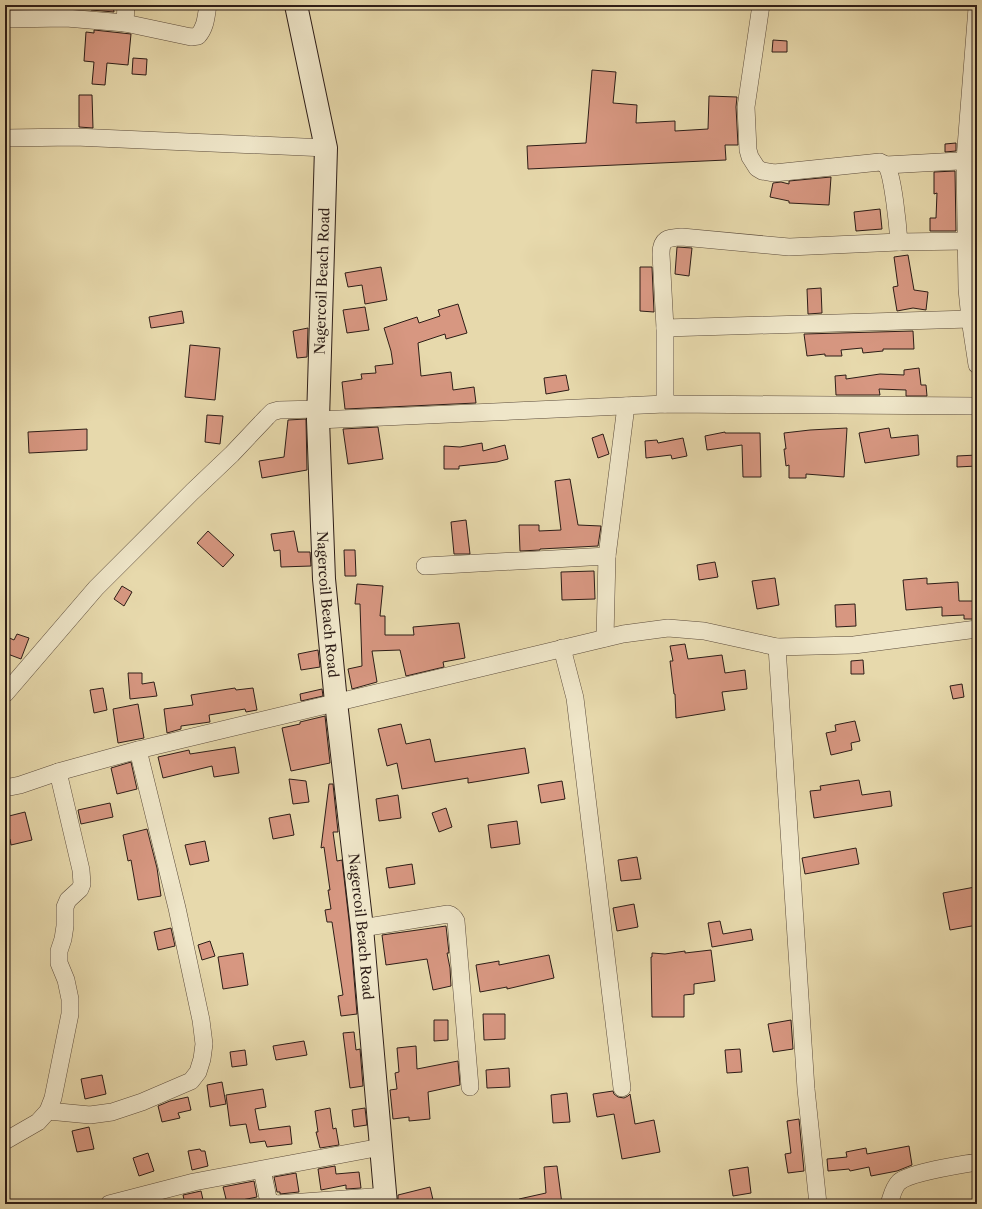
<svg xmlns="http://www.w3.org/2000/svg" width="982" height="1209" font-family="'Libre Caslon Text',serif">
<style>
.building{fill:#d79781;stroke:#2d1d17}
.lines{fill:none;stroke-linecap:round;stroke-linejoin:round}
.minor-casing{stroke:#5c4c3c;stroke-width:18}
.secondary-casing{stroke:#2d1d17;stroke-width:24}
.minor{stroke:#efe6c9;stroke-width:17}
.secondary{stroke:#efe6c9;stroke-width:22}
.labels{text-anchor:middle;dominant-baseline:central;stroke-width:3;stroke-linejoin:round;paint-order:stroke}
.street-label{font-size:14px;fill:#2d1d17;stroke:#efe6c9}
</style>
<rect width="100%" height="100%" fill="#e7d9ac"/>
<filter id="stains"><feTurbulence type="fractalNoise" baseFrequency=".005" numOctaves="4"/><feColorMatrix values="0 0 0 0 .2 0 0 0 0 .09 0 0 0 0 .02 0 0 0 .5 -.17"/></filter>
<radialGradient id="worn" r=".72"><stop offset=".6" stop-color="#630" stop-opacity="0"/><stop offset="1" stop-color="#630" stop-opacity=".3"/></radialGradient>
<!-- building -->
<g class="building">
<polygon points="90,5 113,5 114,12 91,10"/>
<polygon points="94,30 131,34 128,65 107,63 105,85 92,84 94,62 84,61 86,32 94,33"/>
<polygon points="773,40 787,41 787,52 772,52"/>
<polygon points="133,58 147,59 146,75 132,74"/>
<polygon points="592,70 616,72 613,103 637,105 636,123 675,121 675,131 708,129 709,96 737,97 736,107 738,145 725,145 726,160 528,169 527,146 586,143"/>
<polygon points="79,95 92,95 93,128 79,127"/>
<polygon points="956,143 956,151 945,152 945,144"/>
<polygon points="955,171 956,231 930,231 930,218 936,218 937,193 934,194 934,172"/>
<polygon points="831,177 829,205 789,203 789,201 770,197 773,183 781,182 789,184 789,181"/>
<polygon points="880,209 882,229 856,231 854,212"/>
<polygon points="677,247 692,248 689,276 675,274"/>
<polygon points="908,255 914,290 928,292 926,310 913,308 897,311 893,287 898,286 894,257"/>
<polygon points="381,267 387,300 365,304 362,285 348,287 345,273"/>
<polygon points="640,267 652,267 654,312 640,311"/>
<polygon points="821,288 822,313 808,314 807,289"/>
<polygon points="458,304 467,333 446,339 445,334 418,343 421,376 451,372 453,390 474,387 476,403 345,409 342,382 362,379 361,374 376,373 375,366 393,364 391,351 384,328 417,317 419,323 440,316 438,310"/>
<polygon points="365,307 369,330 347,333 343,310"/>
<polygon points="182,311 184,323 151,328 149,317"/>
<polygon points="308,328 307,357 297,358 293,331"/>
<polygon points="913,331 914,349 883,349 883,351 863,353 862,348 841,350 842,356 825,356 825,354 807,356 804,334"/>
<polygon points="190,345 220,348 215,400 185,397"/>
<polygon points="919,368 921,385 926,385 927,396 906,396 906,390 879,389 880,395 836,395 835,376 846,375 846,379 880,374 904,375 904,370"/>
<polygon points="566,375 569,390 546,394 544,378"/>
<polygon points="207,415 223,416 220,444 205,442"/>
<polygon points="306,419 307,470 262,478 259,461 284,457 288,420"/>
<polygon points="378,427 383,459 348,464 343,429"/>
<polygon points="847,428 844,477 806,474 806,478 789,478 789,465 786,466 784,449 786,449 784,433 810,430"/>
<polygon points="889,428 891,438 918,435 919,455 865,463 859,433"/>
<polygon points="87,429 87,450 29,453 28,432"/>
<polygon points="725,432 725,433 760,433 761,477 743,477 742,445 707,450 705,436"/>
<polygon points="603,434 609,454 598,458 592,438"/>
<polygon points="683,438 687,456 672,459 671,455 646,458 645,441 657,440 658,443"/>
<polygon points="482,443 483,451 505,445 508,459 497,462 459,466 459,469 444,469 444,446 460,447"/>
<polygon points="977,455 977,466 957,467 957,456"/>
<polygon points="570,479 578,525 601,526 598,546 540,549 540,550 520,551 519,525 539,525 539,531 561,530 555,481"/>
<polygon points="466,520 470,554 454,554 451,522"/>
<polygon points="208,531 234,555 223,567 197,543"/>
<polygon points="294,531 298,552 310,552 311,566 281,567 280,550 274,551 271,534"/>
<polygon points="344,550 355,550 356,576 345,576"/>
<polygon points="715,562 718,577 699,580 697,565"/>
<polygon points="594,571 595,599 562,600 561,572"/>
<polygon points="775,578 779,605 757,609 752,581"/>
<polygon points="927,578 927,584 958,582 959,601 977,601 977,619 964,619 964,615 942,616 942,607 906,610 903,580"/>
<polygon points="357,584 383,586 380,616 385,616 385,635 414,635 413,627 459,623 465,658 443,662 444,667 406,676 400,650 372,651 377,682 352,689 348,669 362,666 360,604 355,604"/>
<polygon points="122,586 132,592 124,606 114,599"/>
<polygon points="855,604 856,626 836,627 835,605"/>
<polygon points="17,634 29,638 21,659 5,653 5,636 14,640"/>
<polygon points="685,644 688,659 722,655 725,673 745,670 747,689 722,692 725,710 676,718 675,694 674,694 670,661 673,661 670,646"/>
<polygon points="318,650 320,667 301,670 298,654"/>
<polygon points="863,660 864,674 851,674 851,661"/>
<polygon points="128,673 142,673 142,684 154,682 157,696 130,699"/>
<polygon points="962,684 964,697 953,699 950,686"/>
<polygon points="103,688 107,710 94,713 90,690"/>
<polygon points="235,688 236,690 253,688 257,710 246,712 245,709 209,715 210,722 181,726 181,729 167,733 164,709 193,705 191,695"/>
<polygon points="322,689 323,696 301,701 300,694"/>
<polygon points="138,704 144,738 118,743 113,709"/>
<polygon points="325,716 330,763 291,771 282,728 300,724 300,722"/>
<polygon points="855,721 860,741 851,743 852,750 831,755 826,733 836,731 835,725"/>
<polygon points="401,724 406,744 430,739 435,762 525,748 529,773 468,783 468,778 402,789 397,763 387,766 378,729"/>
<polygon points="235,747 239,773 214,777 212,766 163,778 158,757 189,750 190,754"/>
<polygon points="131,762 137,789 117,794 111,768"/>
<polygon points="289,779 306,781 309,802 293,804"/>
<polygon points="859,780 862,795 890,791 892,806 814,818 810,791 821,790 820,786"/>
<polygon points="562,781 565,799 541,803 538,785"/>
<polygon points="329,784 333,784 338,832 333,832 337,861 342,860 350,929 357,1014 341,1016 338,996 343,995 332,922 327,922 325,910 331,909 328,890 330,890 324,847 321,848"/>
<polygon points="398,795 401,818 379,821 376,799"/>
<polygon points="110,803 113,817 81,824 78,810"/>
<polygon points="446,808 452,827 439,832 432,813"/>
<polygon points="25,812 32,840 11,845 10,839 5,841 5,817"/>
<polygon points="290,814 294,835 273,839 269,818"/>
<polygon points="517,821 520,844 491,848 488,825"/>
<polygon points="147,829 157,868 161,896 138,900 131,860 128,861 123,835"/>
<polygon points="205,841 209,861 190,865 185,845"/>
<polygon points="856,848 859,864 805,874 802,858"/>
<polygon points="637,857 641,879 621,881 618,860"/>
<polygon points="412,864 415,884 389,888 386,868"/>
<polygon points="975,887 975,890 977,890 977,925 950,930 943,893"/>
<polygon points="634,904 638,927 617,931 613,908"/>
<polygon points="720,921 723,934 751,929 753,940 712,947 708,923"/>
<polygon points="446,926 449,953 447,953 450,968 451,986 433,990 427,959 386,965 382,935"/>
<polygon points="171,928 175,946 158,950 154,932"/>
<polygon points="210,941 215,956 202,960 198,945"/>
<polygon points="711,950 715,981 694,984 694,994 684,995 684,1017 652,1017 651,957 652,957 652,953 665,954 685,951 685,953"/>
<polygon points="243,953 248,985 223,989 218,957"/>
<polygon points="549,955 554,978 507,989 507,987 480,992 476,965 499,961 499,965"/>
<polygon points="483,1014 505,1014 505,1039 484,1040"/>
<polygon points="434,1020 448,1020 448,1040 434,1041"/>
<polygon points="791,1020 793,1049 773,1052 768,1024"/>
<polygon points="354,1032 356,1050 360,1049 363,1086 350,1088 343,1033"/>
<polygon points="304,1041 307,1055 276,1060 273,1046"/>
<polygon points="416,1046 417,1069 458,1061 460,1085 428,1092 430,1119 409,1121 409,1117 393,1119 390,1090 397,1089 395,1073 399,1072 397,1048"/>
<polygon points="740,1049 742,1072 727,1073 725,1050"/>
<polygon points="245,1050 247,1065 232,1067 230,1052"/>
<polygon points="509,1068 510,1087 487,1088 486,1070"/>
<polygon points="102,1075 106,1094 85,1099 81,1079"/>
<polygon points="222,1082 226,1104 210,1107 207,1085"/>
<polygon points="263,1089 266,1107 255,1109 259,1130 290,1126 292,1144 267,1147 265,1141 250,1143 246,1124 230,1126 226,1095"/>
<polygon points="613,1091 614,1094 618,1097 624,1098 628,1096 630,1094 635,1124 654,1120 660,1152 622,1159 614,1114 597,1117 593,1094"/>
<polygon points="567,1093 570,1122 553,1123 551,1095"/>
<polygon points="188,1097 191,1110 178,1113 180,1118 162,1122 158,1106 170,1101"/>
<polygon points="330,1108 333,1129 336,1128 339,1145 320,1148 316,1132 318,1132 315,1111"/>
<polygon points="365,1108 367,1125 354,1127 352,1110"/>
<polygon points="799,1119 804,1171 788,1173 785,1154 791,1153 787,1121"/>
<polygon points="89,1127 94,1149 77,1152 72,1131"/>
<polygon points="909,1146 912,1165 897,1171 871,1176 869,1167 850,1171 849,1169 828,1171 827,1159 847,1157 846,1152 866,1148 867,1154"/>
<polygon points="200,1149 201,1151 205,1151 208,1166 192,1170 188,1151"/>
<polygon points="148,1153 154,1171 139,1176 133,1158"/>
<polygon points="335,1166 336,1174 359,1172 361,1188 346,1189 346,1185 321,1190 318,1169"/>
<polygon points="557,1166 562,1204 520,1204 519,1199 546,1193 544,1167"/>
<polygon points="748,1167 751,1193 733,1196 729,1170"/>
<polygon points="296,1173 299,1192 280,1194 280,1192 277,1192 274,1177"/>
<polygon points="254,1181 257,1197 227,1203 223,1187"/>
<polygon points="430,1187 434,1204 398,1204 398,1195"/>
<polygon points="201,1191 204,1204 185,1204 183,1195"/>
</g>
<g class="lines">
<defs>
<g id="minor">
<path d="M761 5 746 107 748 150 750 157 757 168 762 171 774 173 880 162C882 163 884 164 886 165 893 174 898 228 899 242"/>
<polyline points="977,8 965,160 967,289 970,319 977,365"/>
<path d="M5 19 66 18 125 23 191 37 198 36C206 27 206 16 208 5"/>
<polyline points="125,23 126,5"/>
<polyline points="5,138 75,137 326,148"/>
<polyline points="886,165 977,160"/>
<polyline points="665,328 970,319"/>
<path d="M665 404V328L661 254C661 238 668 238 682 237L789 247 899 242 966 241"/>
<polyline points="318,420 665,404 977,406"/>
<polyline points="607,556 626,406"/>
<polyline points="425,566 607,556 605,638"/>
<polyline points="777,647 806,1089 818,1204"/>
<polyline points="562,648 575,698 622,1088"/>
<polyline points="5,694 96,588 192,492 232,454 267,417 272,412 279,410 318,409"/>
<polyline points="5,788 20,785 58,772 138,750 623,634 668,628 704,631 777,647 854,645 977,629"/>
<path d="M362 928 448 914C452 915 454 917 456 921L470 1087"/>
<polyline points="48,1111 90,1115 112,1112 142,1102 191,1081 198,1072 202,1059 204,1044 201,1020 177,908 138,750"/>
<polyline points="5,1141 38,1122 48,1111 53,1098 70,1014 70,999 66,980 59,963 59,951 63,939 65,926 65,907 68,900 80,889 82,884 81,870 58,772"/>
<polyline points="262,1170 268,1198 271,1202 276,1204 386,1196"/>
<polyline points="109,1204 194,1182 381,1147"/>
<path d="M889 1204C892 1196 893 1188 899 1182 911 1172 961 1165 977 1162"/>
</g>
<g id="secondary">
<path id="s1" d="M296 5 326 148 318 420 324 579 336 702 362 928 386 1204"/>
</g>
</defs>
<!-- minor casing -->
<use href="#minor" class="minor-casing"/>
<!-- secondary casing -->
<use href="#secondary" class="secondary-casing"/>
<!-- minor -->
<use href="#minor" class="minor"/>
<!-- secondary -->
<use href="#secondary" class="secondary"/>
</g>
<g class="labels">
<!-- street labels -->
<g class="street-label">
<text transform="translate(322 281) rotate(-88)">Nagercoil Beach Road</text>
<text stroke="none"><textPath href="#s1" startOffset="603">Nagercoil Beach Road</textPath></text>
<text stroke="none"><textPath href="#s1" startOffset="927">Nagercoil Beach Road</textPath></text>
</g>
</g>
<!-- margin -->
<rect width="982" height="1209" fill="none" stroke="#e7d9ac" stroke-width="20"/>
<rect x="6" y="6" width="970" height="1197" fill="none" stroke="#2d1d17" stroke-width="2"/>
<rect x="10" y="10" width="962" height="1189" fill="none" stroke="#2d1d17"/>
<rect width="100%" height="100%" filter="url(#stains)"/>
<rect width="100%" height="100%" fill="url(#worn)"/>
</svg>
